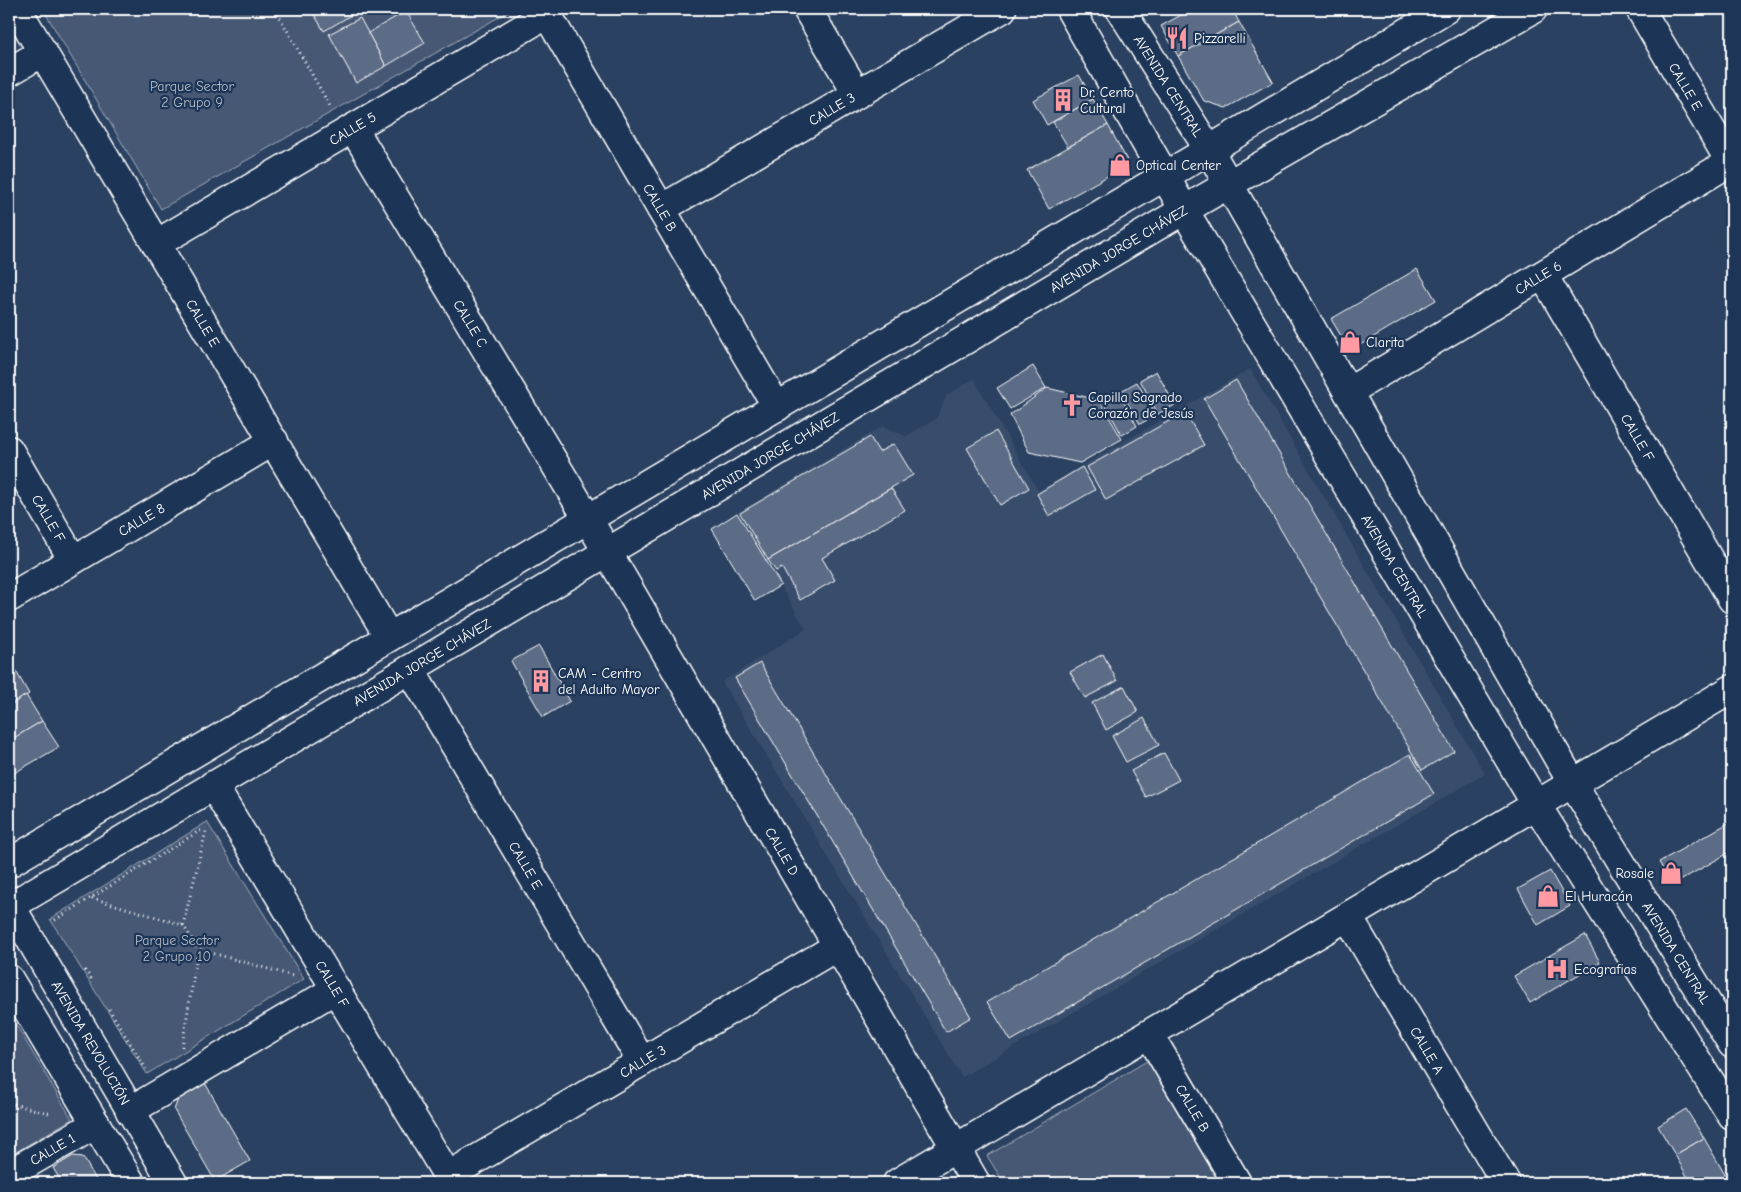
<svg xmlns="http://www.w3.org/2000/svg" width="1741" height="1192" font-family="'Comic Neue',sans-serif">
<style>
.built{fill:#394e6c}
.green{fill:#465975;stroke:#a2acba}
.building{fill:#5b6c86;stroke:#fff}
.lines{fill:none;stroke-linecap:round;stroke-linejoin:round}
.minor-casing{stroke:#fff;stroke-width:31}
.tertiary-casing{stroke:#fff;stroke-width:31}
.secondary-casing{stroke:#fff;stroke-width:31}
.path{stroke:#fff;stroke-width:3;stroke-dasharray:1 4;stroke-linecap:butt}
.minor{stroke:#1d3557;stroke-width:28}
.tertiary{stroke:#1d3557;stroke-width:28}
.secondary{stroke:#1d3557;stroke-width:28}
.labels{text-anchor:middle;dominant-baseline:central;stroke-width:4.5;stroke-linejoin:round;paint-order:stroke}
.poi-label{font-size:14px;fill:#fff;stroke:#1d3557;text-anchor:start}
.park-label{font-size:14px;fill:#b5bdc8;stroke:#1d3557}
.street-label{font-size:14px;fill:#fff;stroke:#1d3557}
</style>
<rect width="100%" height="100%" fill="#2a4161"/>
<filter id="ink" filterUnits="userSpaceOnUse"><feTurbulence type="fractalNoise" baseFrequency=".02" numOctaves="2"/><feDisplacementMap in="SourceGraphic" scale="10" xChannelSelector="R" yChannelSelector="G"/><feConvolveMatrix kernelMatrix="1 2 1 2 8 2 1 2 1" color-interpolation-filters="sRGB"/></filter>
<g filter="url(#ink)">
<!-- built -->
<polygon class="built" points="1250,369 1485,774 962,1077 722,682 806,629 737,513 883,426 906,436 936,419 947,395 974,379 1038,491"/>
<!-- green -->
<g class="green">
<polygon points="43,9 513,9 161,209"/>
<polygon points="207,822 304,979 147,1074 50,919"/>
<polygon points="9,1013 72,1119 9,1156"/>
<polygon points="1152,1058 1229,1183 1004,1183 987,1156"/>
</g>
<!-- building -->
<g class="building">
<polygon points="311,9 350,9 353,14 324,31"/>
<polygon points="1192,9 1232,9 1239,22 1178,56 1161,26"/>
<polygon points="406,11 425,43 386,66 368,33"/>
<polygon points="360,18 386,66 356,83 329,34"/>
<polygon points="1239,22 1273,82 1226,108 1204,101 1178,56"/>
<polygon points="1079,75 1093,99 1047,125 1033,100"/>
<polygon points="1093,99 1108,125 1068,147 1053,122"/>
<polygon points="1108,125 1129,164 1049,209 1027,170"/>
<polygon points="1417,269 1436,300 1350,351 1331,319"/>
<polygon points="1033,366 1046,388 1010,409 997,388"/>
<polygon points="1156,371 1175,405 1158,414 1140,380"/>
<polygon points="1236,380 1454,751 1422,770 1204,399"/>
<polygon points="1137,382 1156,415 1140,424 1121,391"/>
<polygon points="1047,388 1099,400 1122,439 1080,463 1029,452 1010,415"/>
<polygon points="1119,393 1137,426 1122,435 1103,401"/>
<polygon points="1185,412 1204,445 1106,500 1087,467"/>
<polygon points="996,431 1029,488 1000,505 967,448"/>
<polygon points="870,437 879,452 894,444 913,475 768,560 740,513"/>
<polygon points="1082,467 1095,490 1049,516 1037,494"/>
<polygon points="891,488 905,510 822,558 835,580 800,600 782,568 776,571 768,560"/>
<polygon points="737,513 781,585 755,601 712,529"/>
<polygon points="539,646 570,701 543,717 511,661"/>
<polygon points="1103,654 1117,681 1085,698 1070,672"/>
<polygon points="760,663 971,1017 946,1032 735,678"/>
<polygon points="13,666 29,694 9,706 9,669"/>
<polygon points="1124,686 1138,712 1106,730 1092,703"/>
<polygon points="26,695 42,721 9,741 9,706"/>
<polygon points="1144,718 1159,745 1126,762 1112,736"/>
<polygon points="42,721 59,747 9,776 9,741"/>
<polygon points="1164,753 1179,780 1146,797 1131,771"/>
<polygon points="1410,754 1434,794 1011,1041 987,1002"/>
<polygon points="1732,821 1732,851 1672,885 1659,862"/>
<polygon points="1550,871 1570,906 1538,925 1518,889"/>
<polygon points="1585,935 1600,962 1530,1003 1514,976"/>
<polygon points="205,1083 250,1161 215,1181 174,1110 178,1099"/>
<polygon points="1686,1109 1704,1138 1675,1155 1658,1126"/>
<polygon points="1704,1138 1728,1180 1724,1183 1691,1183 1675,1155"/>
<polygon points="73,1156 83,1157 98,1183 62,1183 53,1168"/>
</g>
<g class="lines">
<defs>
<g id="minor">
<path id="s1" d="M17 9 389 637"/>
<path id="s2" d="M544 9 777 407"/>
<polyline points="807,9 857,94"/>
<path id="s3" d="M1640 9 1732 165"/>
<polyline points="9,72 43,52"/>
<path id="s4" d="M353 128 588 519 976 1183"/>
<path id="s5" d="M661 209 1002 9"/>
<path id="s6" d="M156 244 547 14"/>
<path id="s7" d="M1543 275 1732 599"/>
<path id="s8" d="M1348 392 1730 162"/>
<path id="s9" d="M9 450 73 560"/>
<path id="s10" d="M9 598 274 441"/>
<path id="s11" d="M410 669 642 1062"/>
<path id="s12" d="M213 785 452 1183"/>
<polyline points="9,863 1446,9"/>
<path id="s13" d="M9 907 1184 210 1533 9"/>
<path id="s14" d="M1348 917 1506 1183"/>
<path id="s15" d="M1149 1034 1237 1183"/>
<polyline points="130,1111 336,989"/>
<path id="s16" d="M9 1174 96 1124"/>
<path id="s17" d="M448 1176 838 946"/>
<polyline points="897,1183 1732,689"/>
</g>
<g id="tertiary">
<path id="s18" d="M1070 9 1184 210 1537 806 1732 1116"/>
<path id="s19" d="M1120 9 1209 150 1573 784 1732 1044"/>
</g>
<g id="secondary">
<path id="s20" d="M9 903 173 1183"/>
<polyline points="9,979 131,1183"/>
</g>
</defs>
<!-- minor casing -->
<use href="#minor" class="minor-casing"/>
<!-- tertiary casing -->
<use href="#tertiary" class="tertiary-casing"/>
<!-- secondary casing -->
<use href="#secondary" class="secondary-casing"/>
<!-- path -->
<g class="path">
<polyline points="275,9 331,108"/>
<polyline points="92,898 183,925 198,949 293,976"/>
<polyline points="55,920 204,828"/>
<polyline points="183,925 206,831"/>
<polyline points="85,970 92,980"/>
<polyline points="109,1009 146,1069"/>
<polyline points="182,1047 198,949"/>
<polyline points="9,1103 52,1114"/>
</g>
<!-- minor -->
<use href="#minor" class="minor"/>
<!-- tertiary -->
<use href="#tertiary" class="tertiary"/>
<!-- secondary -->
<use href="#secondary" class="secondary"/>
</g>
</g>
<!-- icons -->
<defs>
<symbol id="restaurant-bare" viewBox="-9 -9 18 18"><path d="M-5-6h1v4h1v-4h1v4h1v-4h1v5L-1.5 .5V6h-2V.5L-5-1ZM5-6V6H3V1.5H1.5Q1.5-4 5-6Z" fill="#ff9aa2" stroke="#1d3557" stroke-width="2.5" paint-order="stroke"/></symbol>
<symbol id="building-bare" viewBox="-9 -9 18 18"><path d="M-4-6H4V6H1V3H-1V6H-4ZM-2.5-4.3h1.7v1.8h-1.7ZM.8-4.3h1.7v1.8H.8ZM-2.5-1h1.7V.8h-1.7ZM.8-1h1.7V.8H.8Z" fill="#ff9aa2" stroke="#1d3557" stroke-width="2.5" paint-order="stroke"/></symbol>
<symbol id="shop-bare" viewBox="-9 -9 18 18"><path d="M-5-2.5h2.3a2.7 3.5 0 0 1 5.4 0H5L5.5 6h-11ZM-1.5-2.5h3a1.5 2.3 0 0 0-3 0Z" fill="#ff9aa2" stroke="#1d3557" stroke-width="2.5" paint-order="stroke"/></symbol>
<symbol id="church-bare" viewBox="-9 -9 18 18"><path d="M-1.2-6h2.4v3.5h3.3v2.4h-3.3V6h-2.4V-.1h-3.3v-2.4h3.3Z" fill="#ff9aa2" stroke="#1d3557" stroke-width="2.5" paint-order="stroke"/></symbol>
<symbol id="hospital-bare" viewBox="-9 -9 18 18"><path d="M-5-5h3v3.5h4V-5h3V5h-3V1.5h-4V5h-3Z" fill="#ff9aa2" stroke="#1d3557" stroke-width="2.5" paint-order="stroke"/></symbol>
</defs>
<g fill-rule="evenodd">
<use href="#restaurant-bare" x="1161" y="22" width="32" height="32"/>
<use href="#building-bare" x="1047" y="84" width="32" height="32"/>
<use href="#shop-bare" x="1104" y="149" width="32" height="32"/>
<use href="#shop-bare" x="1334" y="326" width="32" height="32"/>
<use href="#church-bare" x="1056" y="389" width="32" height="32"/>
<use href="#building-bare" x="525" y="665" width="32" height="32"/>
<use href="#shop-bare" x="1655" y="857" width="32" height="32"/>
<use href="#shop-bare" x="1532" y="880" width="32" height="32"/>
<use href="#hospital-bare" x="1541" y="953" width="32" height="32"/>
</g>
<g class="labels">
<!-- poi labels -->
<g class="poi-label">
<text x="1194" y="38">Pizzarelli</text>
<text x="1080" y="92">Dr. Cento<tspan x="1080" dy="16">Cultural</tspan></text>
<text x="1136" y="165">Optical Center</text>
<text x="1366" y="342">Clarita</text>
<text x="1088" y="397">Capilla Sagrado<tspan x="1088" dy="16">Corazón de Jesús</tspan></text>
<text x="558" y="673">CAM - Centro<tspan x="558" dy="16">del Adulto Mayor</tspan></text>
<text x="1654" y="873" text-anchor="end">Rosale</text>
<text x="1565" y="896">El Huracán</text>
<text x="1574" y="969">Ecografias</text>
</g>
<!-- park labels -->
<g class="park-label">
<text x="192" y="86">Parque Sector<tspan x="192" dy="16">2 Grupo 9</tspan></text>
<text x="177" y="940">Parque Sector<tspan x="177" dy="16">2 Grupo 10</tspan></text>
</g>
<!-- street labels -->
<g class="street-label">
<text stroke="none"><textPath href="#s19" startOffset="91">AVENIDA CENTRAL</textPath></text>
<text stroke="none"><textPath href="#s3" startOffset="90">CALLE E</textPath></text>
<text stroke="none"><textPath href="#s5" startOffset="198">CALLE 3</textPath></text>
<text stroke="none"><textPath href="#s6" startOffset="228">CALLE 5</textPath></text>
<text stroke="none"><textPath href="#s2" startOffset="230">CALLE B</textPath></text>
<text stroke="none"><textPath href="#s13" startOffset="1290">AVENIDA JORGE CHÁVEZ</textPath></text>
<text stroke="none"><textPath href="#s8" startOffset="222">CALLE 6</textPath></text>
<text stroke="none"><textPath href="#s1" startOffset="365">CALLE E</textPath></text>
<text stroke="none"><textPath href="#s4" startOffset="228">CALLE C</textPath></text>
<text stroke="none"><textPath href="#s7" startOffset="188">CALLE F</textPath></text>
<text stroke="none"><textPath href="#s13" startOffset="885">AVENIDA JORGE CHÁVEZ</textPath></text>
<text stroke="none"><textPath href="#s9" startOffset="79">CALLE F</textPath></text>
<text stroke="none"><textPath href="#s10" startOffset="154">CALLE 8</textPath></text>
<text stroke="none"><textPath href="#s18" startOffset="645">AVENIDA CENTRAL</textPath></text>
<text stroke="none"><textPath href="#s13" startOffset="480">AVENIDA JORGE CHÁVEZ</textPath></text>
<text stroke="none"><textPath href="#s4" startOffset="841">CALLE D</textPath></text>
<text stroke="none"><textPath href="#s11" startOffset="228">CALLE E</textPath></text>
<text stroke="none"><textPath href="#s19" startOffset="1096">AVENIDA CENTRAL</textPath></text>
<text stroke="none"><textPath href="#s12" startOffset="232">CALLE F</textPath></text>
<text stroke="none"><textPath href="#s20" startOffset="162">AVENIDA REVOLUCIÓN</textPath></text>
<text stroke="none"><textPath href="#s14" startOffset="155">CALLE A</textPath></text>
<text stroke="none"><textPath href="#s17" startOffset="226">CALLE 3</textPath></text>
<text stroke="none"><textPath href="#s15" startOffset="86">CALLE B</textPath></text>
<text stroke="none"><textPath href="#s16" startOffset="50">CALLE 1</textPath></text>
</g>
</g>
<!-- margin -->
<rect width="1741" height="1192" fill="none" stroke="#1d3557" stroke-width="30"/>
<rect x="15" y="15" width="1711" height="1162" fill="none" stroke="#fff" stroke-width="2" filter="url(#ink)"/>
</svg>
